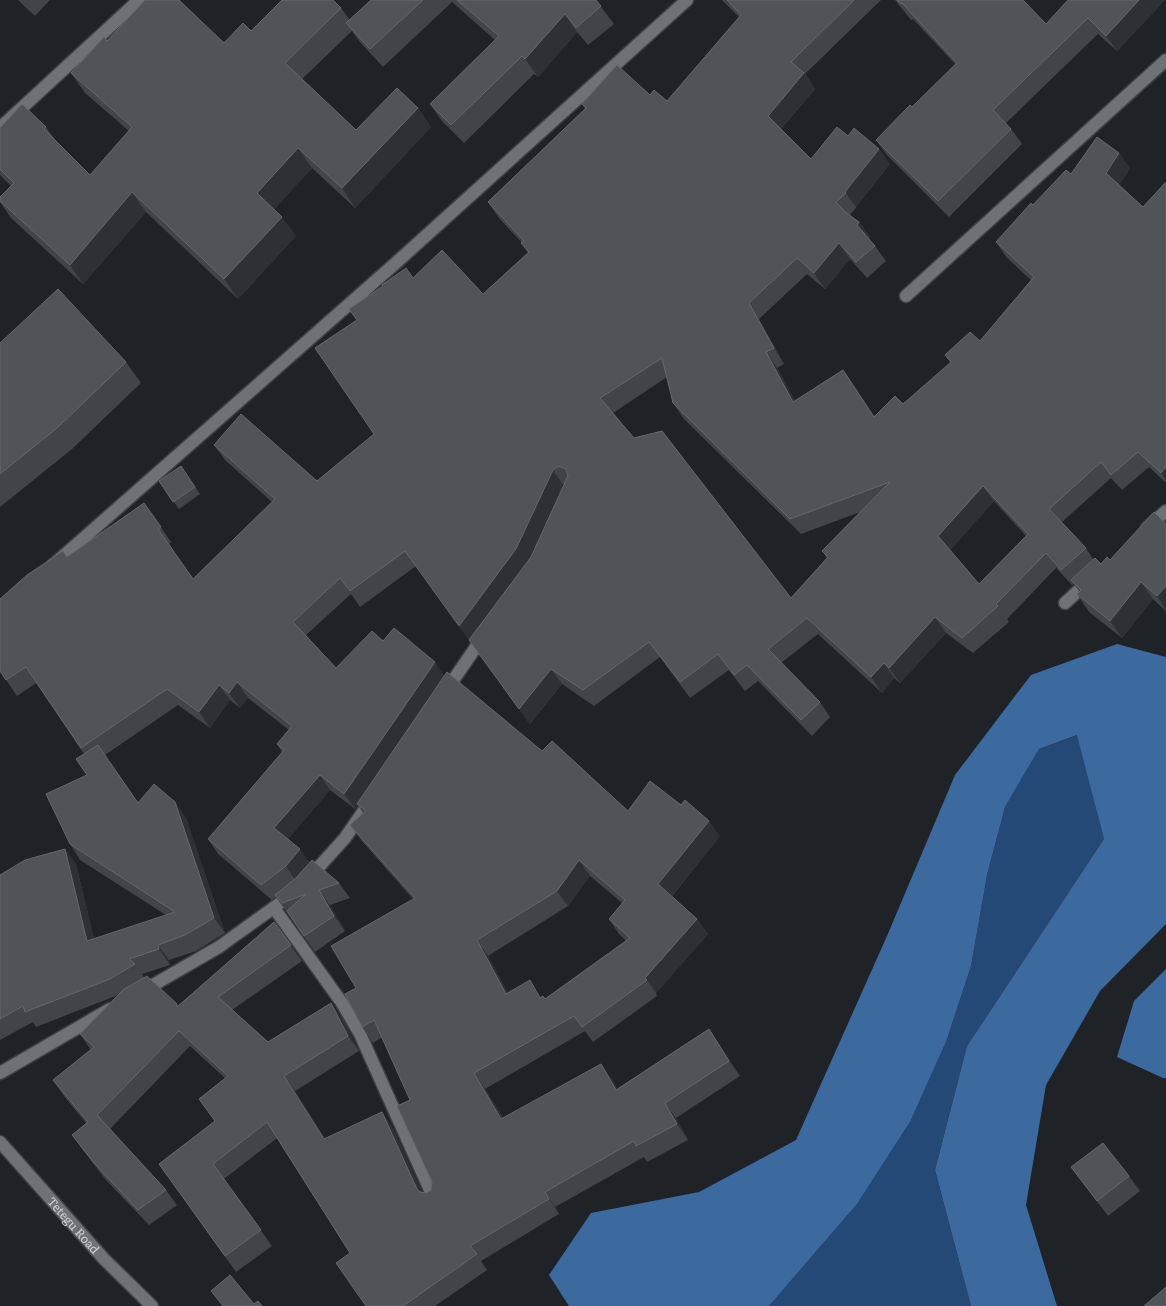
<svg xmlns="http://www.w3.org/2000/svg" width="1166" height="1306" font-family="Literata,serif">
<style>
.green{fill:#244977}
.water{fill:#3c699e}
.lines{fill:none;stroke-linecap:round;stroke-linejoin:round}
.lane-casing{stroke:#3d3f43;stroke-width:15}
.street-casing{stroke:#3d3f43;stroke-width:15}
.lane{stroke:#6e7277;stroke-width:12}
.street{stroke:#6e7277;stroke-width:12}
.wall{fill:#41454a;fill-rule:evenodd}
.shaded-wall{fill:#2d3135}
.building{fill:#505458;stroke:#64686c;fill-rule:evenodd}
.labels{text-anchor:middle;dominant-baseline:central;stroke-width:4;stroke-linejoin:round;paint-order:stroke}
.street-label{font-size:12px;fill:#d0d2d5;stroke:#0a0c0e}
</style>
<rect width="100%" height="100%" fill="#1f2327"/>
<!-- green -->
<polygon class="green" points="1078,735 1104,839 967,1046 935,1170 971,1306 769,1306 857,1204 910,1122 946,1042 971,966 987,875 1005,807 1039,749"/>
<!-- water -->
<g class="water">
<polygon points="1117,644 1166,657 1166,924 1100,991 1046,1085 1026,1205 1057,1306 971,1306 935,1170 967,1046 1104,839 1077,735 1039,749 1005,807 987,875 971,966 946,1042 910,1122 857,1204 769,1306 569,1306 549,1275 591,1213 699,1192 796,1140 887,936 955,775 1031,675"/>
<polygon points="1166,969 1166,1078 1163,1078 1117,1057 1134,1001"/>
</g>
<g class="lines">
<defs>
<polyline id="lane" points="274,908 342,1003 360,1034 435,1201"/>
<g id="street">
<polyline points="0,128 139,0"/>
<polyline points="906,296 1166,60"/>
<polyline points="1147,528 1166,511"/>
<polyline points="52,566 398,261 687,0"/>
<polyline points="1065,603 1090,580"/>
<polyline points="445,692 485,634"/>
<polyline points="308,879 345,838 372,799"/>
<polyline points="141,992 219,947 294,893"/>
<polyline points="0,1073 110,1009"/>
<path id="s1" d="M0 1142 104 1259 152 1306"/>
</g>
</defs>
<!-- lane casing -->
<use href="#lane" class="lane-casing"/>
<!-- street casing -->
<use href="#street" class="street-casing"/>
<!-- lane -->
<use href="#lane" class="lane"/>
<!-- street -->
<use href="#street" class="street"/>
</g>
<!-- wall -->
<g class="wall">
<polygon points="18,0 50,0 35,16"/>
<polygon points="371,0 598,0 596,0 614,24 588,45 577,32 538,77 534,74 464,143 442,121 430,104 495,40 452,2 383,67 359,41 352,31 302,79 356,130 418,108 431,127 355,208 312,168 274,209 296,236 238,299 146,212 83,284 11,218 0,202 0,197 11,186 0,175 0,128 46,127 56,141 90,175 129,131 85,93 71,73 107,41 224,43 251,31 341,8 350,20"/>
<path d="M722 0H881L805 74 815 89 781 129 811 159 848 136 890 164 856 207V208L850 215 859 222 870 237 869 239 875 246 886 261 867 278 850 259 825 289 807 274 759 319 784 364 777 368 795 401 843 370 874 416 903 404 951 363 945 355 980 341 1031 280 1007 258 996 242 1033 205 1071 174 1119 153 1130 169 1119 185 1143 207 1166 182V483L1149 467 1122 490 1111 478 1062 522 1086 548 1093 559 1101 564 1110 560 1166 524V611L1153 599 1122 638 1089 612 1077 594 1079 591 1074 584 1072 585 1056 568 1007 619 1009 622 973 653 946 633 900 683 894 678 882 693 818 634 781 663 820 702 830 717 812 736 758 681 745 691 729 670 690 698 660 657 594 706 562 684 530 724 416 566 360 607 351 594 306 635 336 668 383 641 445 676 542 751 628 811 720 836 672 896 697 919 708 934 656 993 657 996 593 1042 585 1031 485 1089 503 1118 612 1079 617 1089 709 1029 740 1076 676 1118 688 1140 647 1162 644 1157 555 1207 559 1214 481 1261 487 1270 435 1306H366L350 1253 277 1138 224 1179 272 1246 236 1272 159 1164 215 1121 199 1099 225 1078 190 1046 110 1129 166 1190 177 1205 149 1225 106 1180 83 1150 72 1135 86 1123 64 1096 53 1080 91 1050 80 1034 118 995 36 1027 33 1022 0 1040V875L65 849 76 864 94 939 166 915 80 860 70 844 87 775 84 754 36 683 17 696 0 671 67 557 144 503 171 542 169 544 193 579 272 502 225 460 214 445 317 481 374 434 357 320 413 278 483 294 528 253 521 243H522L499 218 488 202 585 109 582 104 650 95 667 101 739 17ZM667 377 673 403 684 419 801 534 860 512 822 551 827 558 791 598 634 438 613 413ZM994 501 1026 536 979 584 950 550ZM248 698 289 730 277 744 282 752 208 839 218 854 272 900 276 897 315 952 345 931 330 905 350 898 339 883 310 863 288 839 330 790 355 809 358 805 363 813 350 825 361 840 413 899 356 988 362 1027 373 1043 382 1037 410 1100 432 1182 431 1190 427 1193H422L393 1128 325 1139 295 1091 359 1051 342 1018 268 1042 232 1010 302 961 274 922 178 1006 144 978 142 974 170 965 169 960 196 951 225 933 186 818 138 803 105 755 178 705 210 728 230 700 240 708ZM590 876 622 903 609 919 619 934 626 941 545 999 508 993 488 956 568 906Z"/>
<polygon points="895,0 1023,0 1046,24 1068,0 1165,0 1117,51 1098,34 1006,123 1011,129 1022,144 949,217 887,155 876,140 912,107 955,64 913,19 911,20"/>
<polygon points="0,343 126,362 141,383 72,449 0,507"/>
<polygon points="181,466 200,494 179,509 159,481"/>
<polygon points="1071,1167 1129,1176 1140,1191 1108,1216"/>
</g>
<!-- shaded-wall -->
<g class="shaded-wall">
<polygon points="1139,0 1165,0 1117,51 1106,36"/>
<polygon points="565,14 577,32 538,77 525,59"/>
<polygon points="804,73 815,89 779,131 768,116"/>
<polygon points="418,108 431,127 355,208 342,188"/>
<polygon points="298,148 312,168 271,213 257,193"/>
<polygon points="879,149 890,164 856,207 845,192"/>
<polygon points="1119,153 1130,169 1117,188 1106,173"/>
<polygon points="132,192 146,212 83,284 70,265"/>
<polygon points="282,217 296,236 238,299 224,279"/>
<polygon points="859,222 870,237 868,241 857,225"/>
<polygon points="839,243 850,259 825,289 814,273"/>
<polygon points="749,303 759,319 784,364 774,348"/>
<polygon points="766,352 777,368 804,417 793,402"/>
<polygon points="843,370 854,385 884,432 874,417"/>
<polygon points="1166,467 1166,480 1161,473"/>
<polygon points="553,470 564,486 527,565 470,642 459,626"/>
<polygon points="983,486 994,501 949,552 938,536"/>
<polygon points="1141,582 1153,599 1122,638 1110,621"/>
<polygon points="1166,586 1166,610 1157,596"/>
<polygon points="935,617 946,633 900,683 889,668"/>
<polygon points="435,662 445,677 355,809 344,794"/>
<polygon points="884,663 894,678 882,693 871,677"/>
<polygon points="551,669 562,684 530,724 519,709"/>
<polygon points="237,682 248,698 240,708 229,693"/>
<polygon points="219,685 230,700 210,728 199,712"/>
<polygon points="320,775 330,790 285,843 274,828"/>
<polygon points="175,802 186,818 225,933 214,918"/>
<polygon points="709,821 720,836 669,899 658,884"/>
<polygon points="65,849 76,864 98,957 87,941"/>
<polygon points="300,849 311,865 296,881 286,866"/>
<polygon points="579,860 590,876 568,906 557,891"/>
<polygon points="319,890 330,905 345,931 334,916"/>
<polygon points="697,919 708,934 656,993 645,978"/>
<polygon points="477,940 488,956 517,1009 506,994"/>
<polygon points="158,945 169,960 170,965 159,949"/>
<polygon points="530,980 540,996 550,1013 540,998"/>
<polygon points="331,1003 342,1018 359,1051 348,1036"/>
<polygon points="709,1029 720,1045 740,1076 729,1061"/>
<polygon points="601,1064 612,1079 626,1106 616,1090"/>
<polygon points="474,1073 485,1089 512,1134 501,1119"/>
<polygon points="284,1076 295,1091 335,1155 324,1139"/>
<polygon points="665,1103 676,1118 688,1140 677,1124"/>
<polygon points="382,1112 393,1128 428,1204 417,1189"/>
<polygon points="545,1192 555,1207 559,1214 549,1199"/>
</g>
<!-- building -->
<g class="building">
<polygon points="145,0 179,0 224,43 243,23 251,31 282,0 333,0 341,8 285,63 356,130 397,88 418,108 342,188 298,148 257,193 282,217 224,279 132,192 70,265 0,201 0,197 14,183 0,169 0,128 22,104 46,127 44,129 90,175 132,127 71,73 104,37 107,41"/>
<polygon points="371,0 423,0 370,49 346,23"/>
<polygon points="457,0 596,0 601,6 576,28 565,14 525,59 522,56 451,125 430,104 499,36"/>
<path d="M727 0H854L791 62 804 73 768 116 811 159 837 127 848 136 854 128 879 149 845 192 846 193 836 202 845 212 859 222 857 225 875 246 856 262 839 243 814 273 797 258 749 303 774 348 766 352 793 402 843 370 874 417 895 396 903 404 951 362 945 355 970 332 980 341 1034 277 996 242 1031 203 1033 205 1066 170 1071 174 1097 137 1119 153 1106 173 1143 207 1166 182V467L1161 473 1138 452 1111 475 1101 462 1049 509 1086 548 1061 570 1046 553 996 604 998 606 962 638 935 617 889 668 884 663 871 677 807 618 768 649 820 702 801 720 747 665 734 675 718 654 680 682 649 642 583 690 551 669 519 709 469 640 531 557 568 476 566 469 559 466 553 470 516 549 459 626 405 551 350 591 340 578 293 622 336 668 372 631 383 641 394 628 435 662 344 794 320 775 274 828 300 849 286 866 261 885 208 839 284 750 277 744 292 726 237 682 229 693 219 685 199 712 167 689 81 748 26 667 6 680 0 671V599L27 575 63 551 67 557 144 503 161 527 158 529 193 579 275 499 214 445 241 414 317 481 374 434 315 348 357 320 349 309 383 286 382 285 406 268 413 278 442 250 483 294 529 252 521 243 524 241 488 202 586 108 582 104 617 65 650 95 654 90 667 101 741 15ZM662 358 673 403 790 519 890 482 822 551 828 557 791 598 662 431 634 438 600 398ZM983 486 1028 534 979 584 938 536Z"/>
<polygon points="897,0 1023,0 1046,24 1068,0 1139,0 1106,36 1088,18 993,110 1011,129 938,201 876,140 910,105 912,107 957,63 902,3 901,4"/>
<polygon points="58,289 126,362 57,428 0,474 0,343"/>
<polygon points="181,466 195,487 173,502 159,481"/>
<polygon points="1154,512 1166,524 1166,586 1157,596 1141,582 1110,621 1077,594 1081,590 1071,580 1095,558 1101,564 1107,557 1110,560"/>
<path d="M447 672 542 751 552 741 628 811 650 781 681 805 685 800 709 821 658 884 697 919 645 978 647 980 582 1027 574 1016 474 1073 501 1119 601 1064 616 1090 709 1029 729 1061 665 1103 677 1124 636 1146 634 1141 545 1192 549 1199 470 1246 477 1254 403 1306H366L336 1263 350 1253 267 1122 213 1164 261 1230 225 1256 159 1164 215 1121 199 1099 228 1076 179 1031 97 1115 166 1190 138 1210 95 1164 72 1135 88 1122 53 1080 94 1047 80 1034 124 989 147 976 177 1004V1007L274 922 291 945 218 997 268 1042 331 1003 348 1036 284 1076 324 1139 382 1112 417 1189 420 1192 427 1193 431 1190 432 1182 397 1106 410 1100 374 1020 362 1027 345 994 356 988 331 946 415 898 350 825 366 811 357 804ZM579 860 625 900 609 919 630 938 545 999 543 996 540 998 530 980 506 994 477 940 557 891Z"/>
<polygon points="98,745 138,803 154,784 175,802 214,918 185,935 158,945 159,949 129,959 135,964 110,979 25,1012 23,1006 0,1019 0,875 25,860 65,849 87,941 175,912 70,844 46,794 87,775 76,759"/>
<polygon points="312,860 339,883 319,890 334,916 304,936 287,911 306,894 282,903 275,895 296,878"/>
<polygon points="1103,1143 1129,1176 1097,1201 1071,1167"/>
<polygon points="230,1275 254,1304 258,1301 262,1306 223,1306 211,1291"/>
<polygon points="1166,1287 1166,1306 1144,1306"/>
</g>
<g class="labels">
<!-- street labels -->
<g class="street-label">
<text stroke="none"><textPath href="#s1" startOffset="111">Tetegu Road</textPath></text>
</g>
</g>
</svg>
